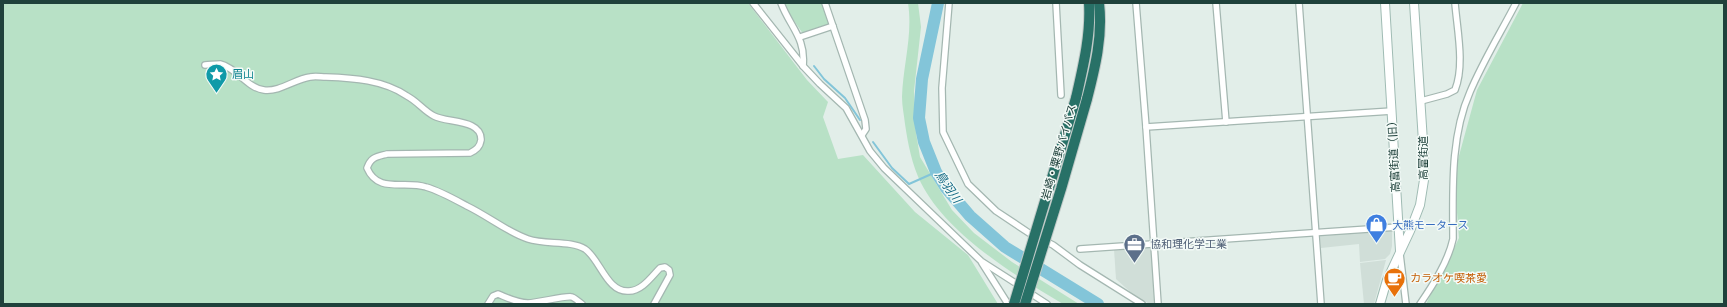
<svg xmlns="http://www.w3.org/2000/svg" width="1727" height="307" font-family="Roboto,'Noto Sans JP',sans-serif">
<style>
.built{fill:#d0ded8}
.green{fill:#b8e1c6}
.lines{fill:none;stroke-linecap:round;stroke-linejoin:round}
.stream{stroke:#83c5d9;stroke-width:2}
.river{stroke:#83c5d9;stroke-width:12}
.street-casing{stroke:#a4b7b1;stroke-width:8}
.secondary-casing{stroke:#9fbbb3;stroke-width:10}
.highway-casing{stroke:#c0cac8;stroke-width:12}
.street{stroke:#fff;stroke-width:5.5}
.secondary{stroke:#fff;stroke-width:8}
.highway{stroke:#287167;stroke-width:10}
.highway-bridge-casing{stroke:#c0cac8;stroke-width:12;stroke-linecap:butt}
.highway-bridge{stroke:#287167;stroke-width:10}
.labels{text-anchor:middle;dominant-baseline:central;stroke-width:3;stroke-linejoin:round;paint-order:stroke}
.culture-label{font-size:11px;fill:#0d838f;stroke:#f3faf7;text-anchor:start}
.street-label{font-size:11px;fill:#1f413b;stroke:#f3faf7}
.shop-label{font-size:11px;fill:#366cbe;stroke:#f3faf7;text-anchor:start}
.service-label{font-size:11px;fill:#4e5e75;stroke:#f3faf7;text-anchor:start}
.food-label{font-size:11px;fill:#c56008;stroke:#f3faf7;text-anchor:start}
.water-label{font-size:12px;font-style:italic;fill:#126984;stroke:#f3faf7}
</style>
<rect width="100%" height="100%" fill="#e2eee9"/>
<!-- built -->
<g class="built">
<polygon points="1392,230 1392,246 1390,254 1385,259 1360,262 1359,244 1321,248 1320,236"/>
<polygon points="1153,247 1154,304 1150,304 1136,297 1116,279 1114,249"/>
<polygon points="1386,260 1374,304 1364,304 1360,263"/>
</g>
<!-- green -->
<g class="green">
<polygon points="3,3 748,3 807,80 828,102 823,117 838,159 863,155 915,212 968,255 998,304 3,304"/>
<polygon points="785,3 822,3 830,28 805,37 787,10"/>
<path d="M908 3H918L921 27 914 91 916 133 920 157 952 210 974 233 1012 262 1079 304H1063C1014 275 947 234 921 183 912 165 908 144 905 124 904 115 902 106 902 97 903 65 913 35 908 3Z"/>
<polygon points="1523,3 1724,3 1724,304 1426,304 1459,238 1454,174 1477,90"/>
</g>
<g class="lines">
<!-- stream -->
<g class="stream">
<polyline points="814,66 824,79 845,98 860,120"/>
<polyline points="873,142 892,168 909,184 936,172"/>
</g>
<!-- river -->
<polyline class="river" points="938,3 922,79 919,118 924,142 936,172 946,188 970,216 1005,247 1098,304"/>
<defs>
<g id="street">
<polyline points="753,3 803,66 820,84 846,108 870,151 884,168 981,261 1020,286"/>
<path d="M781 3C790 27 806 38 803 66"/>
<polyline points="825,3 865,120 866,129 862,135"/>
<polyline points="949,3 942,88 943,132 968,184 996,211 1029,233 1053,245 1080,265 1142,304"/>
<polyline points="1056,3 1061,95"/>
<polyline points="1136,3 1146,127 1158,304"/>
<polyline points="1216,3 1226,122"/>
<polyline points="1299,3 1321,304"/>
<polyline points="800,37 833,26"/>
<path d="M205 65C209 65 215 64 220 64 237 68 247 88 264 90 280 92 295 79 310 77 315 76 321 77 326 77 353 78 384 80 407 96 417 101 424 111 434 116 447 123 482 119 481 140 480 147 476 150 470 153L387 154C376 157 371 157 367 168 378 194 404 180 426 187 440 191 454 199 467 206 488 216 507 232 528 239 546 245 570 240 585 249 600 259 607 293 629 291 642 291 652 276 660 268L665 267 669 270 670 275 654 304"/>
<path d="M1421 101 1447 94 1455 90C1465 65 1457 29 1455 3"/>
<polyline points="1146,127 1392,111"/>
<polyline points="1080,249 1398,227"/>
<polyline points="1400,254 1406,304"/>
<polyline points="982,263 1008,304"/>
<polyline points="1027,291 1047,304"/>
<path d="M488 304 493 296 498 294C508 298 517 303 528 303 538 303 567 295 572 297 575 298 579 302 582 304"/>
<path d="M1420 304C1433 285 1448 262 1453 239 1453 191 1450 137 1470 92 1483 61 1501 32 1516 3"/>
</g>
<g id="secondary">
<polyline points="1385,3 1400,251"/>
<polyline points="1380,304 1387,280 1410,231 1420,205 1424,180 1424,157 1414,3"/>
</g>
<g id="highway">
<path d="M1076 98C1083 67 1091 35 1089 3"/>
<path d="M1087 99C1095 68 1103 36 1099 3"/>
</g>
</defs>
<!-- street casing -->
<use href="#street" class="street-casing"/>
<!-- secondary casing -->
<use href="#secondary" class="secondary-casing"/>
<!-- highway casing -->
<use href="#highway" class="highway-casing"/>
<!-- street -->
<use href="#street" class="street"/>
<!-- secondary -->
<use href="#secondary" class="secondary"/>
<!-- highway -->
<use href="#highway" class="highway"/>
<defs>
<g id="highway-bridge">
<polyline points="1014,304 1076,98"/>
<polyline points="1025,304 1061,189 1087,99"/>
</g>
</defs>
<!-- highway-bridge casing -->
<use href="#highway-bridge" class="highway-bridge-casing"/>
<!-- highway-bridge -->
<use href="#highway-bridge" class="highway-bridge"/>
</g>
<!-- icons -->
<defs>
<symbol id="sight-pin" viewBox="-11 -11 22 30"><path d="M0 17L-7.5 6A9.5 9.5 0 1 1 7.5 6Z" fill="#0f9aa8" stroke="#f3faf7"/><path d="M0-6L1.8-2.2L6-1.7L2.9 1.2L3.7 5.4L0 3.3L-3.7 5.4L-2.9 1.2L-6-1.7L-1.8-2.2Z" fill="#fff"/></symbol>
<symbol id="shop-pin" viewBox="-11 -11 22 30"><path d="M0 17L-7.5 6A9.5 9.5 0 1 1 7.5 6Z" fill="#3f7fe0" stroke="#f3faf7"/><path d="M-5-2.5h2.3a2.7 3.5 0 0 1 5.4 0H5L5.5 6h-11ZM-1.5-2.5h3a1.5 2.3 0 0 0-3 0Z" fill="#fff"/></symbol>
<symbol id="office-pin" viewBox="-11 -11 22 30"><path d="M0 17L-7.5 6A9.5 9.5 0 1 1 7.5 6Z" fill="#5c6f8a" stroke="#f3faf7"/><path d="M-6-3h4V-5.5h4V-3h4V5H-6ZM-1-4.5V-3h2v-1.5ZM-6 0V1H6V0Z" fill="#fff"/></symbol>
<symbol id="cafe-pin" viewBox="-11 -11 22 30"><path d="M0 17L-7.5 6A9.5 9.5 0 1 1 7.5 6Z" fill="#e8710a" stroke="#f3faf7"/><path d="M-5.5-4.5H6V0H3Q3 3.5 0 3.5H-2.5Q-5.5 3.5-5.5 0ZM3-3.2v2h1.7v-2ZM-6 4.5H4V6H-6Z" fill="#fff"/></symbol>
</defs>
<g fill-rule="evenodd">
<use href="#sight-pin" x="204" y="62" width="25" height="34"/>
<use href="#shop-pin" x="1364" y="212" width="25" height="34"/>
<use href="#office-pin" x="1122" y="232" width="25" height="34"/>
<use href="#cafe-pin" x="1382" y="266" width="25" height="34"/>
</g>
<g class="labels">
<!-- culture labels -->
<g class="culture-label">
<text x="232" y="74">眉山</text>
</g>
<!-- street labels -->
<g class="street-label">
<text transform="translate(1059 152) rotate(-74)">岩崎・粟野バイパス</text>
<text transform="translate(1394 154) rotate(-93)">高富街道（旧）</text>
<text transform="translate(1423 158) rotate(-90)">高富街道</text>
</g>
<!-- shop labels -->
<g class="shop-label">
<text x="1392" y="225">大熊モータース</text>
</g>
<!-- service labels -->
<g class="service-label">
<text x="1150" y="244">協和理化学工業</text>
</g>
<!-- food labels -->
<g class="food-label">
<text x="1410" y="278">カラオケ喫茶愛</text>
</g>
<!-- water labels -->
<g class="water-label">
<text transform="translate(948 187) rotate(55)">鳥羽川</text>
</g>
</g>
<!-- border -->
<rect width="1727" height="307" fill="none" stroke="#1f413b" stroke-width="8"/>
</svg>
